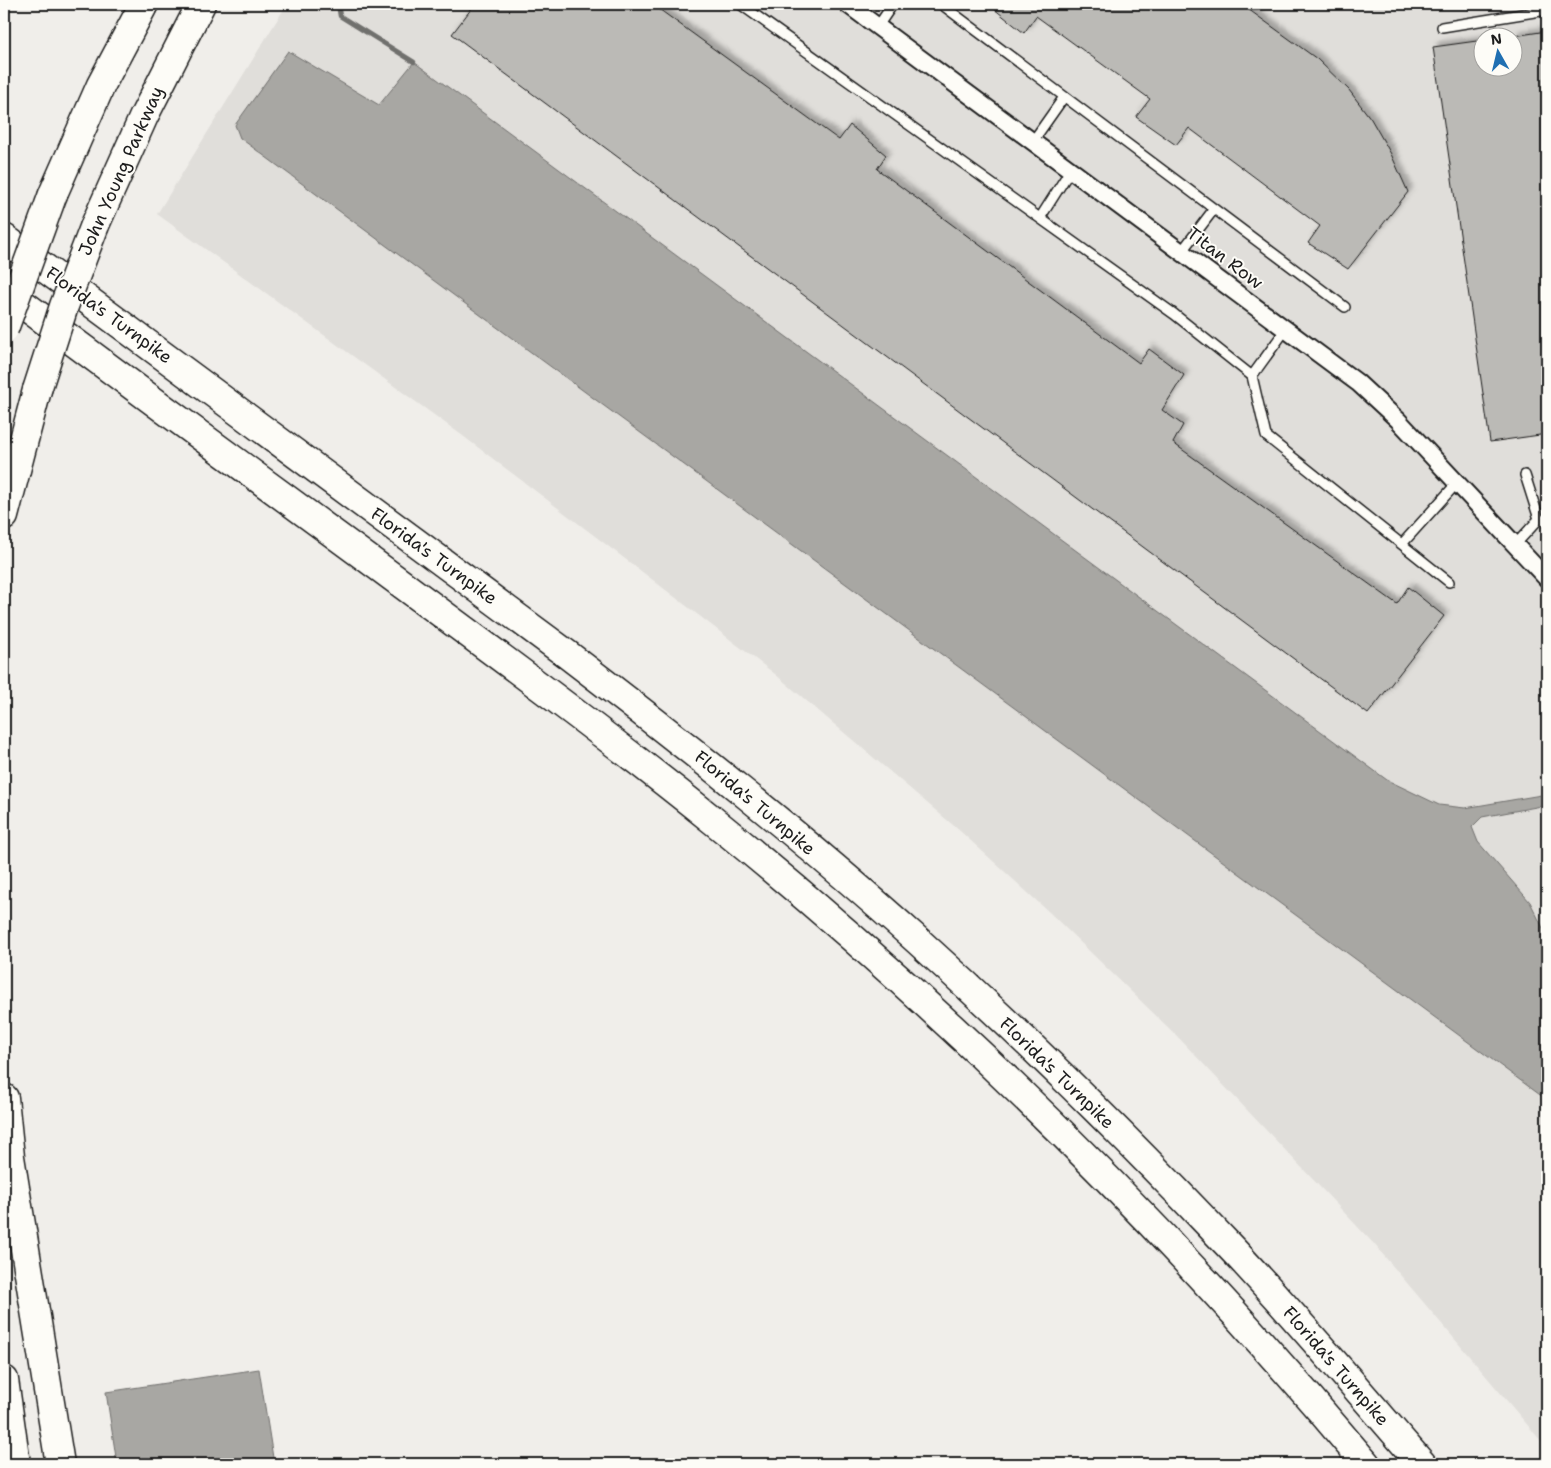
<svg xmlns="http://www.w3.org/2000/svg" width="1551" height="1468" font-family="'Shantell Sans',sans-serif">
<style>
.built{fill:#e0deda;fill-rule:evenodd}
.water{fill:#a8a7a3;stroke:#706f6d}
.lines{fill:none;stroke-linecap:round;stroke-linejoin:round}
.stream{stroke:#706f6d;stroke-width:4.5}
.building{fill:#bbbab6;stroke:#1c1c1c;filter:url(#shadow)}
.service-casing{stroke:#1c1c1c;stroke-width:12}
.minor-casing{stroke:#1c1c1c;stroke-width:20}
.trunk-casing{stroke:#1c1c1c;stroke-width:31}
.motorway-casing{stroke:#1c1c1c;stroke-width:31}
.service{stroke:#fdfcf7;stroke-width:9}
.minor{stroke:#fdfcf7;stroke-width:16}
.trunk{stroke:#fdfcf7;stroke-width:28}
.motorway{stroke:#fdfcf7;stroke-width:28}
.trunk-bridge-casing{stroke:#1c1c1c;stroke-width:31;stroke-linecap:butt}
.trunk-bridge{stroke:#fdfcf7;stroke-width:28}
.labels{text-anchor:middle;dominant-baseline:central;stroke-width:4;stroke-linejoin:round;paint-order:stroke}
.street-label{font-size:18px;fill:#1c1c1c;stroke:#fdfcf7}
</style>
<defs>
<filter id="shadow"><feDropShadow dx="4.5" dy="-4.5" stdDeviation="2.5" flood-color="#0004"/></filter>
</defs>
<rect width="100%" height="100%" fill="#f0eeea"/>
<filter id="ink" filterUnits="userSpaceOnUse"><feTurbulence type="fractalNoise" baseFrequency=".02" numOctaves="2"/><feDisplacementMap in="SourceGraphic" scale="10" xChannelSelector="R" yChannelSelector="G"/><feConvolveMatrix kernelMatrix="1 2 1 2 8 2 1 2 1" color-interpolation-filters="sRGB"/></filter>
<g filter="url(#ink)">
<!-- built -->
<path class="built" d="M287 4H1547V1448L1374 1244 1177 1036 1049 912 960 831 775 674 645 574 463 436 157 214ZM1484 38H1514V68H1484Z"/>
<!-- water -->
<g class="water">
<polygon points="288,51 379,105 414,62 1387,780 1439,805 1465,808 1547,794 1547,805 1482,817 1472,827 1478,842 1530,902 1547,936 1547,1100 240,138 235,125"/>
<polygon points="259,1369 274,1464 117,1464 106,1392"/>
</g>
<g class="lines">
<!-- stream -->
<polyline class="stream" points="338,4 340,16 414,62"/>
</g>
<!-- building -->
<g class="building">
<polygon points="475,4 652,4 839,140 850,125 886,155 877,169 1139,363 1149,349 1184,375 1162,410 1183,425 1173,443 1397,604 1408,587 1444,616 1368,714 452,34"/>
<polygon points="988,4 1241,4 1317,59 1349,90 1371,119 1391,154 1408,192 1348,269 1308,243 1320,226 1189,128 1176,145 1136,117 1150,99 1036,16 1024,33"/>
<polygon points="1547,31 1547,434 1490,442 1433,47 1484,40 1484,68 1514,68 1514,36"/>
</g>
<g class="lines">
<defs>
<g id="service">
<polyline points="740,4 1174,314 1252,376 1286,329"/>
<polyline points="941,4 1345,307"/>
<polyline points="878,26 893,4"/>
<polyline points="1442,27 1547,10"/>
<polyline points="1033,141 1064,97"/>
<polyline points="1040,218 1071,169"/>
<polyline points="1182,251 1214,209"/>
<polyline points="1252,376 1266,436 1449,582"/>
<polyline points="1525,475 1539,519"/>
<polyline points="1402,544 1457,483"/>
<polyline points="1515,545 1539,519 1547,522"/>
</g>
<polyline id="minor" points="847,4 1358,383 1398,420 1547,579"/>
<g id="trunk">
<polyline points="53,194 101,85 144,4"/>
<polyline points="95,225 144,116 201,4"/>
<polyline points="4,516 37,390"/>
<polyline points="4,1098 10,1157 60,1464"/>
<polyline points="4,1380 16,1464"/>
</g>
<g id="motorway">
<path d="M4 238 568 655C687 746 805 839 917 940 1027 1039 1132 1143 1234 1251 1299 1320 1360 1393 1422 1464"/>
<path d="M4 290C130 384 256 477 383 570 495 653 607 735 715 822 952 1014 1171 1231 1366 1464"/>
</g>
</defs>
<!-- service casing -->
<use href="#service" class="service-casing"/>
<!-- minor casing -->
<use href="#minor" class="minor-casing"/>
<!-- trunk casing -->
<use href="#trunk" class="trunk-casing"/>
<!-- motorway casing -->
<use href="#motorway" class="motorway-casing"/>
<!-- service -->
<use href="#service" class="service"/>
<!-- minor -->
<use href="#minor" class="minor"/>
<!-- trunk -->
<use href="#trunk" class="trunk"/>
<!-- motorway -->
<use href="#motorway" class="motorway"/>
<defs>
<g id="trunk-bridge">
<polyline points="4,329 53,194"/>
<polyline points="37,390 64,306 95,225"/>
</g>
</defs>
<!-- trunk-bridge casing -->
<use href="#trunk-bridge" class="trunk-bridge-casing"/>
<!-- trunk-bridge -->
<use href="#trunk-bridge" class="trunk-bridge"/>
</g>
</g>
<g class="labels">
<!-- street labels -->
<g class="street-label">
<text transform="translate(121 171) rotate(-66)">John Young Parkway</text>
<text transform="translate(1225 258) rotate(37)">Titan Row</text>
<text transform="translate(109 315) rotate(36)">Florida's Turnpike</text>
<text transform="translate(434 556) rotate(36)">Florida's Turnpike</text>
<text transform="translate(755 803) rotate(40)">Florida's Turnpike</text>
<text transform="translate(1057 1073) rotate(44)">Florida's Turnpike</text>
<text transform="translate(1336 1366) rotate(49)">Florida's Turnpike</text>
</g>
</g>
<!-- margin -->
<rect width="1551" height="1468" fill="none" stroke="#fdfcf7" stroke-width="20"/>
<rect x="10" y="10" width="1531" height="1448" fill="none" stroke="#1c1c1c" stroke-width="2" filter="url(#ink)"/>
<!-- north arrow -->
<g transform="translate(1498 52) rotate(352)"><circle r="24" fill="#fdfcf7" stroke="#a3a29f"/>
<path d="M0-4L9 19L0 12L-9 19Z" fill="#1f6fb2"/>
<text y="-8" font-size="14" font-weight="bold" text-anchor="middle" fill="#1c1c1c">N</text>
</g>
</svg>
